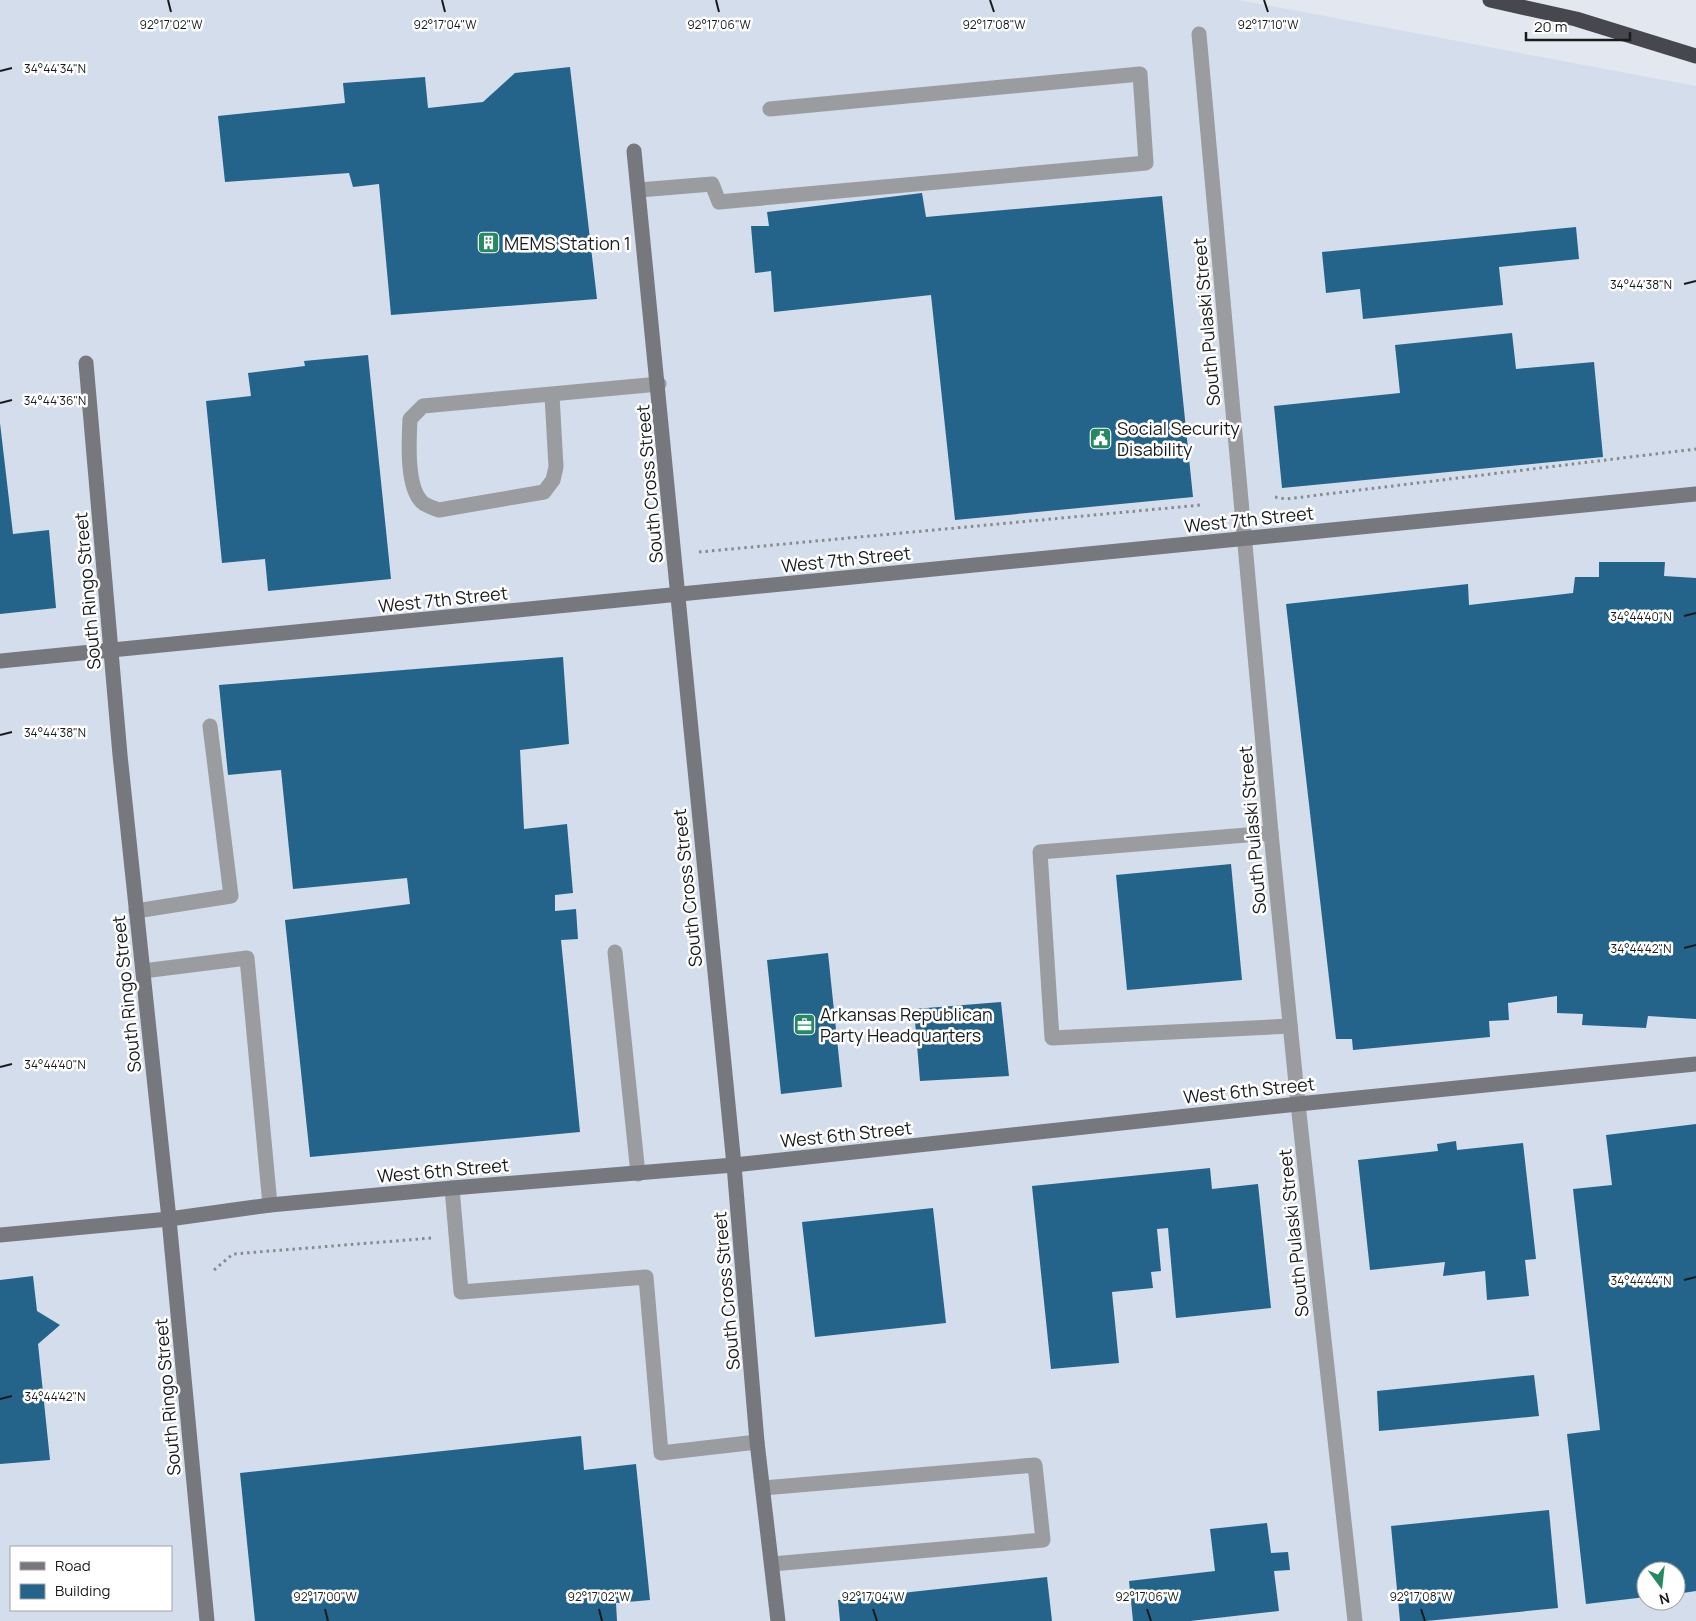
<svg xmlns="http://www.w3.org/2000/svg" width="1696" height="1621" font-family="Manrope,sans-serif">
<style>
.built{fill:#d3ddeb;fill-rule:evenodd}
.building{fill:#24648b}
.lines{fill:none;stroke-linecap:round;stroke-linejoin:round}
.path{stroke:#878b90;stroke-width:3;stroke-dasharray:2.5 4;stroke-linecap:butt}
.lane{stroke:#9b9c9f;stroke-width:15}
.street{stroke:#9b9c9f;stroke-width:15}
.secondary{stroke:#77787d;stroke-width:15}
.highway{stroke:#47484f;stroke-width:15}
.ticks{fill:none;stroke:#191b1d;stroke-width:2}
.labels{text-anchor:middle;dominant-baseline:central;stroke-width:5;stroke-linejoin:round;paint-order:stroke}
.poi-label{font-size:18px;fill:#191b1d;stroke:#fff;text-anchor:start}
.street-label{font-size:18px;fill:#191b1d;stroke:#fff}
.ticks-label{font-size:12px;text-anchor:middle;fill:#191b1d;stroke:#fff;stroke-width:5;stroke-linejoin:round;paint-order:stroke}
</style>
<rect width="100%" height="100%" fill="#e3e8f0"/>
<!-- built -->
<path class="built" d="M0 0H1239L1696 86V1621H0ZM11 1547H171V1610H11ZM1646 1571H1676V1601H1646Z"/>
<!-- building -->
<g class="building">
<polygon points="570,67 597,299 391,315 379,184 353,187 349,173 225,182 218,116 345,103 343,83 425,77 428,108 483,102 515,73"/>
<polygon points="922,193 926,217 1162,196 1193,497 955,520 931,295 774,312 771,271 755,273 751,226 769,226 767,212"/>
<polygon points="1576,227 1579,259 1499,267 1503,305 1363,319 1360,289 1326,293 1322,252"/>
<polygon points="1512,333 1516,369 1594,362 1603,457 1282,488 1274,406 1400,393 1395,345"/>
<polygon points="368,355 391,579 268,591 265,559 222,563 206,401 251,396 248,373 305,366 304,361"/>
<polygon points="0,423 13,534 49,530 56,608 0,614"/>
<polygon points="1599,562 1665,562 1664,576 1696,578 1696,1019 1648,1016 1646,1028 1582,1025 1583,1014 1557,1013 1557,996 1508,1003 1509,1020 1489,1021 1490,1037 1353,1050 1352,1039 1336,1039 1286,604 1468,584 1469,605 1573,593 1575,577 1599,577"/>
<polygon points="563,657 569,744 520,750 524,829 567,824 573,893 555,895 555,911 576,909 578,939 561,940 580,1132 310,1157 285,920 410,904 407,878 293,889 281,770 228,775 219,685"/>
<polygon points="1231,864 1242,980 1127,990 1116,875"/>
<polygon points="828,953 842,1087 781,1094 767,960"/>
<polygon points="1001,1002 1009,1076 920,1081 914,1009"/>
<polygon points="1696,1124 1696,1591 1676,1594 1676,1571 1646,1571 1646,1597 1586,1604 1567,1434 1600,1430 1573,1189 1612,1185 1606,1135"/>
<polygon points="1456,1141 1457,1150 1523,1143 1536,1259 1525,1260 1529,1296 1487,1300 1485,1271 1443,1276 1445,1262 1370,1270 1358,1160 1438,1151 1437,1144"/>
<polygon points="1210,1168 1212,1189 1258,1184 1271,1308 1176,1318 1168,1228 1157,1229 1161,1271 1151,1272 1153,1288 1112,1292 1119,1363 1051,1369 1032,1186"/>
<polygon points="933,1208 946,1323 815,1337 802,1222"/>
<polygon points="33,1276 37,1311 60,1325 38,1344 50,1460 0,1464 0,1280"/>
<polygon points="1534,1375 1539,1416 1379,1431 1377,1391"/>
<polygon points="581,1436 584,1470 636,1464 650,1600 616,1603 617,1621 255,1621 240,1473"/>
<polygon points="1549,1510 1558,1608 1426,1621 1400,1621 1391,1526"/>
<polygon points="1267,1523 1271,1553 1288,1552 1290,1570 1274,1571 1279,1611 1190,1621 1133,1621 1129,1581 1215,1571 1210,1529"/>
<polygon points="1047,1577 1052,1621 840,1621 838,1600"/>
</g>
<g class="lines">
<!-- path -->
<g class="path">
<polyline points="1275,497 1286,499 1696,449"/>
<polyline points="699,552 1201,505"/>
<polyline points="214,1270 233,1254 432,1238"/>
</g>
<!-- lane -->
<g class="lane">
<polyline points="639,190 712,184 719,202 1146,163 1140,74 770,109"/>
<path d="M552 395 556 467 553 480 544 492 439 510C434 508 426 506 422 502 406 487 409 440 410 419L423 406 659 384"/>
<polyline points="1271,833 1040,852 1052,1038 1290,1026"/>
<polyline points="136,911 231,896 210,726"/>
<polyline points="615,952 638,1174"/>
<polyline points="143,971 247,958 270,1205"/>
<polyline points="452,1188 461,1292 646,1277 661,1453 757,1442"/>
<polyline points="763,1488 1035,1465 1043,1540 772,1564"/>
</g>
<!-- street -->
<polyline class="street" points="1199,34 1271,833 1298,1104 1355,1621"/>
<!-- secondary -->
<g class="secondary">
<polyline points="634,151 734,1165 757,1442 778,1621"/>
<polyline points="86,363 120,755 169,1219 207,1621"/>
<polyline points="0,661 1696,494"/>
<polyline points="0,1235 169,1219 270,1205 452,1188 734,1165 1298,1104 1696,1064"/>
</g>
<!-- highway -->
<polyline class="highway" points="1490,0 1576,19 1696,56"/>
</g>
<!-- ticks -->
<path class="ticks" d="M168 0 171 12M442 0 445 12M716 0 719 12M990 0 994 12M1264 0 1268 12M0 71 12 68M1684 284 1696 281M0 403 12 400M1684 616 1696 613M0 735 12 732M1684 948 1696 945M0 1067 12 1064M1684 1280 1696 1277M0 1399 12 1396M325 1609 328 1621M599 1609 602 1621M873 1609 877 1621M1147 1609 1151 1621M1421 1609 1425 1621"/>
<!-- icons -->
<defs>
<symbol id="building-square" viewBox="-11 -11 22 22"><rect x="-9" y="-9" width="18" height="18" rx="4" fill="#278962" stroke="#fff"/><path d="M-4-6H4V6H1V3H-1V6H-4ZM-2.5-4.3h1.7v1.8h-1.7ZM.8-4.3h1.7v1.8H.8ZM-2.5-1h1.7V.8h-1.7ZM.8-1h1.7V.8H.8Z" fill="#fff"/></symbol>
<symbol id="civic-square" viewBox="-11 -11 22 22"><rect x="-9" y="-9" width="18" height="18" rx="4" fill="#278962" stroke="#fff"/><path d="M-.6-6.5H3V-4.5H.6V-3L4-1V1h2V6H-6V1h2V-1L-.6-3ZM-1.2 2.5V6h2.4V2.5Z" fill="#fff"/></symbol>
<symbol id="office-square" viewBox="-11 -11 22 22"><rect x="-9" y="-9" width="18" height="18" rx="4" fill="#278962" stroke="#fff"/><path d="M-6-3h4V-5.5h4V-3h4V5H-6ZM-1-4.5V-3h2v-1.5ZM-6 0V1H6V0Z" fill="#fff"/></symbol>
</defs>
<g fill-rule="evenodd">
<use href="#building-square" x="476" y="230" width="25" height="25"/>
<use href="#civic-square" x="1088" y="426" width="25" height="25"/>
<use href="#office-square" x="792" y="1012" width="25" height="25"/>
</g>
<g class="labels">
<!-- poi labels -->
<g class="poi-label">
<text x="504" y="243">MEMS Station 1</text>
<text x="1117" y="428">Social Security<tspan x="1117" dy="21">Disability</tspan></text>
<text x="820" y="1014">Arkansas Republican<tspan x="820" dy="21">Party Headquarters</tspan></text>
</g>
<!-- street labels -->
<g class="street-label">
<text transform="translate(1206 322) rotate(-95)">South Pulaski Street</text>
<text transform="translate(649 484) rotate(-95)">South Cross Street</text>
<text transform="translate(1249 519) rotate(-6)">West 7th Street</text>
<text transform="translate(846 559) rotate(-6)">West 7th Street</text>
<text transform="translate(87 591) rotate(-95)">South Ringo Street</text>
<text transform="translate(443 599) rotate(-6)">West 7th Street</text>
<text transform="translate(1252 830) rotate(-95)">South Pulaski Street</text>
<text transform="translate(687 888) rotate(-96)">South Cross Street</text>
<text transform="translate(126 994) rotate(-96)">South Ringo Street</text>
<text transform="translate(1249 1090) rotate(-6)">West 6th Street</text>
<text transform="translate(846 1134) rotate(-6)">West 6th Street</text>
<text transform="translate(443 1170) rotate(-5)">West 6th Street</text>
<text transform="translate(1293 1233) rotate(-96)">South Pulaski Street</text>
<text transform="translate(726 1291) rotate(-95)">South Cross Street</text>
<text transform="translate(167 1397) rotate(-95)">South Ringo Street</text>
</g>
</g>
<g class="ticks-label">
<text x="171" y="29">92°17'02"W</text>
<text x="445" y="29">92°17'04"W</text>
<text x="719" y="29">92°17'06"W</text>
<text x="994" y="29">92°17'08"W</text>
<text x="1268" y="29">92°17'10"W</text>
<text x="55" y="73">34°44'34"N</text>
<text x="1641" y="289">34°44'38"N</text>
<text x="55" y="405">34°44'36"N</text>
<text x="1641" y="621">34°44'40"N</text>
<text x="55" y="737">34°44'38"N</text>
<text x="1641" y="953">34°44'42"N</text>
<text x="55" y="1069">34°44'40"N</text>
<text x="1641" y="1285">34°44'44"N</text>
<text x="55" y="1401">34°44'42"N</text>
<text x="325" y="1601">92°17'00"W</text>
<text x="599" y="1601">92°17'02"W</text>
<text x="873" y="1601">92°17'04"W</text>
<text x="1147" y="1601">92°17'06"W</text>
<text x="1421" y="1601">92°17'08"W</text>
</g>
<!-- legend -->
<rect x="10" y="1546" width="162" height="65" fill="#ffffff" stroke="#a3a4a5"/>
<rect x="20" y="1562" width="25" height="8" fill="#77787d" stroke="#a3a4a5"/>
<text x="55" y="1571" font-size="15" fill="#191b1d">Road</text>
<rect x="20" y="1584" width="25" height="15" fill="#24648b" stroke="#a3a4a5"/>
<text x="55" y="1596" font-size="15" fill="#191b1d">Building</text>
<!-- north arrow -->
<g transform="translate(1661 1586) rotate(165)"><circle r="24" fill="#ffffff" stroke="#a3a4a5"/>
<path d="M0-4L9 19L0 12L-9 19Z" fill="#278962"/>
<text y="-8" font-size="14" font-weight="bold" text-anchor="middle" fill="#191b1d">N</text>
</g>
<!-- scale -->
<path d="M1526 32v8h104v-8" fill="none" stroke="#191b1d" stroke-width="2.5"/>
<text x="1534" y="32" font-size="15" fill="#191b1d" stroke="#ffffff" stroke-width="4" paint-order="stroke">20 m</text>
</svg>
